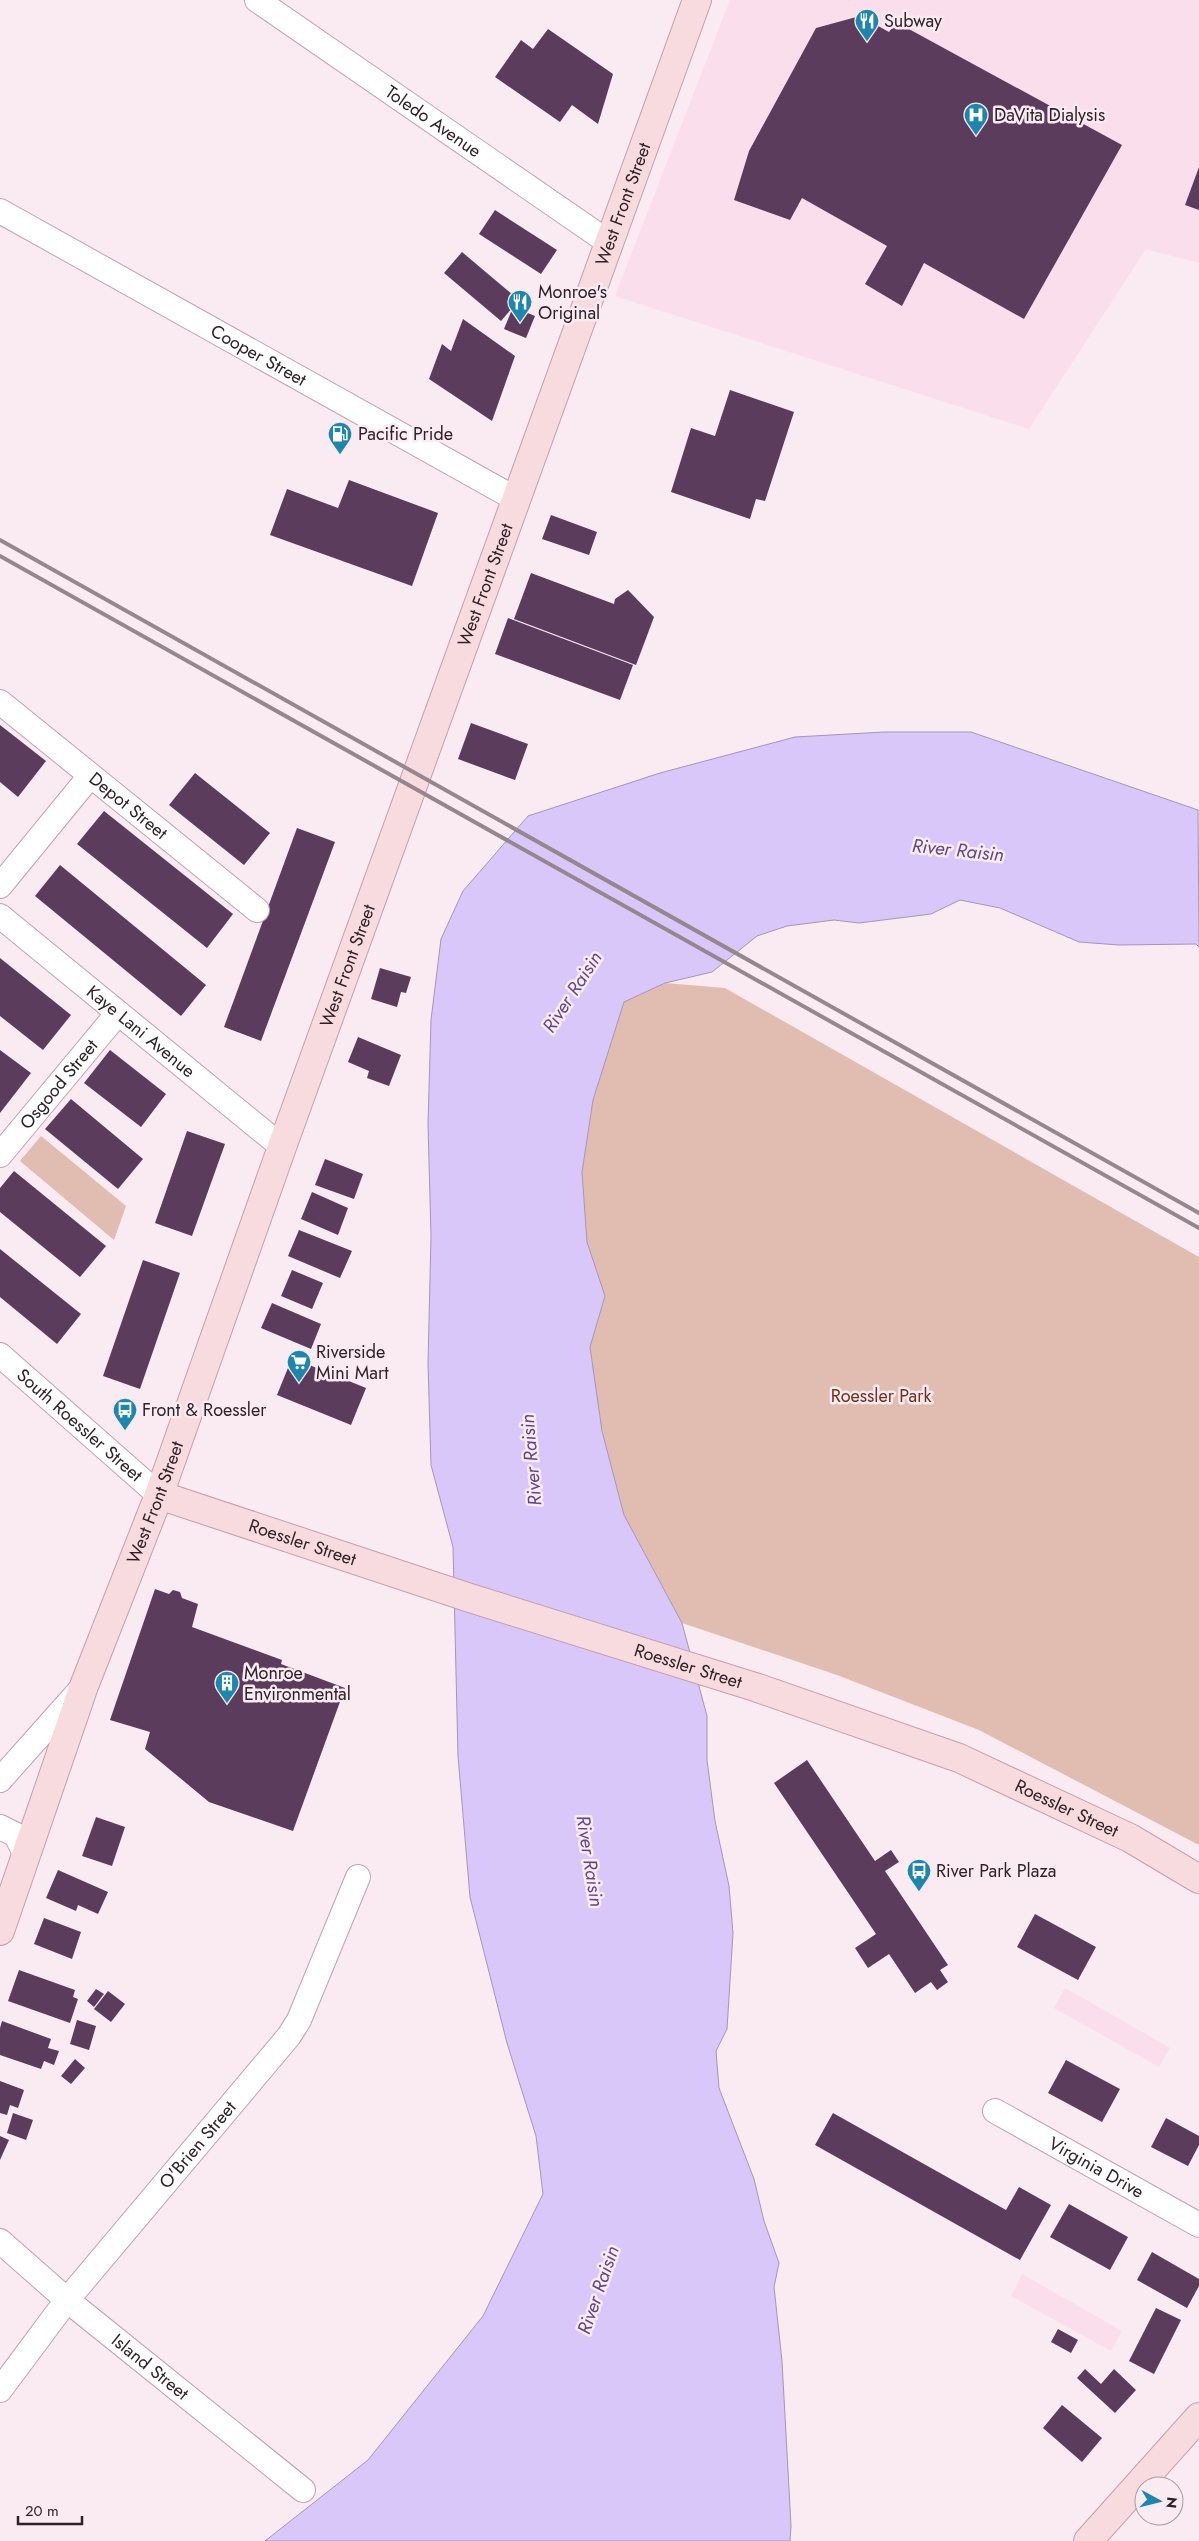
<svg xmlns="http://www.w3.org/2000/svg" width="1199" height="2541" font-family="Jost,sans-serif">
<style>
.built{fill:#fbdeeb}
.green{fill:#e1bcb1}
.water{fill:#d8c7f8;stroke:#a595ba}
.building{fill:#5c3c5d}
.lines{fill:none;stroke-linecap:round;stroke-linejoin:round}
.street-casing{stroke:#c49fb0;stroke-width:26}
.secondary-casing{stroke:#c49fb0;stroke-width:30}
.street{stroke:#fff;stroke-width:24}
.secondary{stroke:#f8dbde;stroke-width:28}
.rail{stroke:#96878e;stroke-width:4}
.labels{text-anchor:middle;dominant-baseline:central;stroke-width:5;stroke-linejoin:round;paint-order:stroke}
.poi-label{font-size:18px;fill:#2f2128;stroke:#faeaf1;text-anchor:start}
.street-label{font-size:18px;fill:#2f2128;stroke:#faeaf1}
.park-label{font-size:18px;fill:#702e1b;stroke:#faeaf1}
.water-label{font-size:19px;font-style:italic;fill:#604884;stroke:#faeaf1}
</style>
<rect width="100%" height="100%" fill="#faeaf1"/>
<!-- built -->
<g class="built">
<polygon points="730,0 1199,0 1199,263 1146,249 1029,429 615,296"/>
<polygon points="1065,1988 1170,2048 1159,2067 1054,2008"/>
<polygon points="1022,2274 1122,2331 1111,2351 1011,2296"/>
</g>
<!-- green -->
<g class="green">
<polygon points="665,983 725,988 1199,1257 1199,1845 979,1730 837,1675 682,1623 624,1515 602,1431 590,1347 605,1296 587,1242 582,1172 593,1100 624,1002"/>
<polygon points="41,1136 126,1206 114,1240 20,1161"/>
</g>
<!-- water -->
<polygon class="water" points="884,732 971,732 1198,810 1199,947 1196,944 1119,945 1079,942 1000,908 960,900 931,914 859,923 834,920 787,926 757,936 712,972 665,983 624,1002 593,1100 582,1172 587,1242 605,1296 590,1347 602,1431 624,1515 682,1623 707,1716 707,1760 715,1821 729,1886 733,1933 727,2029 716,2051 719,2088 754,2179 764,2221 779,2263 774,2287 782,2361 791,2526 790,2541 265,2541 368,2460 483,2316 543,2194 536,2136 507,2043 470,1897 458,1756 453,1547 431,1465 428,1363 431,1236 428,1124 431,1020 441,939 463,891 528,816 660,773 795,737"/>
<!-- building -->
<g class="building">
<polygon points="860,16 889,32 896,22 1122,145 1024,319 924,263 902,306 865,284 887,246 802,198 790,220 734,200 749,151 816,28"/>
<polygon points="548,29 613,74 598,124 572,105 560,122 495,77 521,40 533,49"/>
<polygon points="1199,167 1199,210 1185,205"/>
<polygon points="495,210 557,250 541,274 479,234"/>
<polygon points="462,252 519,300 501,321 444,273"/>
<polygon points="513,307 535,316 526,338 504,329"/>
<polygon points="463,319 515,356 492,421 429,379 442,344 451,351"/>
<polygon points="730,390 794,412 765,501 756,499 750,519 671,492 691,428 715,436"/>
<polygon points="349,480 438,513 412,586 270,535 287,489 338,508"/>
<polygon points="551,515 597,532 589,555 542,539"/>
<polygon points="531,573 614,604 615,599 628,590 654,617 636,665 514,619"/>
<polygon points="508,618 633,665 620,700 495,654"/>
<polygon points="471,723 528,744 515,780 458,759"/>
<polygon points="0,725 46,761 18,797 0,782"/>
<polygon points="195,773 270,833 244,865 169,805"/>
<polygon points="104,811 233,914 207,948 77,844"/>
<polygon points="297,828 335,842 261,1041 224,1027"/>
<polygon points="60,865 206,985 181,1016 35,896"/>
<polygon points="0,958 71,1015 43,1050 0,1016"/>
<polygon points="380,968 411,977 406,993 401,992 397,1007 371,999"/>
<polygon points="358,1037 401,1055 389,1086 367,1078 369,1071 348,1062"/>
<polygon points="0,1050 31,1073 0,1113"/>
<polygon points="110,1050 166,1094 141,1127 84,1083"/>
<polygon points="71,1099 143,1159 118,1189 45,1129"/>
<polygon points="187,1131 225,1144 192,1236 155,1223"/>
<polygon points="325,1159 363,1174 354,1199 315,1185"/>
<polygon points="14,1171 106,1246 80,1277 0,1212 0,1188"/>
<polygon points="312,1192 348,1208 338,1235 301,1219"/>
<polygon points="299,1230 352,1251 340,1278 288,1256"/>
<polygon points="0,1249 81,1314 57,1344 0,1297"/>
<polygon points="143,1260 180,1273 140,1389 103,1376"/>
<polygon points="292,1270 323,1283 312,1309 281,1296"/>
<polygon points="272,1303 321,1324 311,1349 261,1328"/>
<polygon points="292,1358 366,1388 351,1425 277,1395"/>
<polygon points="155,1589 169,1594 173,1590 180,1592 182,1598 198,1604 192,1627 282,1660 281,1664 345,1688 293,1831 209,1802 145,1749 150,1732 110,1720"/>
<polygon points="807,1760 875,1861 891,1850 899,1862 885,1871 948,1965 940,1970 948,1982 937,1990 931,1982 915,1993 889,1954 868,1968 855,1948 876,1934 774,1783"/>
<polygon points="96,1817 125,1827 112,1866 82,1856"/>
<polygon points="58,1870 108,1892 98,1914 78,1905 76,1911 46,1898"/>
<polygon points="1035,1914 1096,1947 1078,1980 1017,1947"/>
<polygon points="44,1918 81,1932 72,1959 34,1944"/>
<polygon points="19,1970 75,1990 73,1997 78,1999 70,2023 8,2001"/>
<polygon points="96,1989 104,1994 94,2007 87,2001"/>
<polygon points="108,1991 125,2004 111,2022 94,2009"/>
<polygon points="77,2020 96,2026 89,2050 70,2044"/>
<polygon points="2,2021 51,2039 48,2048 59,2051 54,2065 44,2061 41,2069 0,2055 0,2028"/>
<polygon points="75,2059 85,2068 71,2084 61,2076"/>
<polygon points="1066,2060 1120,2089 1102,2122 1048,2093"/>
<polygon points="0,2081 24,2090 18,2108 10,2105 7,2115 0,2113"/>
<polygon points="13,2113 33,2120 26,2140 7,2133"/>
<polygon points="833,2113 1006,2210 1019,2187 1051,2205 1020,2260 815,2145"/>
<polygon points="1166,2118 1199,2136 1199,2145 1188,2166 1151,2147"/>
<polygon points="0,2136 9,2140 0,2160"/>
<polygon points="1069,2204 1128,2237 1110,2270 1050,2237"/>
<polygon points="1152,2252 1199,2279 1199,2286 1187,2308 1137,2280"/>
<polygon points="1156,2308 1181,2320 1154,2374 1129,2361"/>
<polygon points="1058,2329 1078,2340 1071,2353 1051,2342"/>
<polygon points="1085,2369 1101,2384 1114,2369 1136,2390 1115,2413 1077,2378"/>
<polygon points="1062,2405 1102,2438 1082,2462 1043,2428"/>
</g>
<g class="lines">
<defs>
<g id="street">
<path id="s1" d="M257 0 608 242"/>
<path id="s2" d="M0 211 516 499"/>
<path id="s3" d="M0 702 257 910"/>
<polyline points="0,886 90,776"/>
<path id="s4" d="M0 916 282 1147"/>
<path id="s5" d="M0 1155 118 1013"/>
<path id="s6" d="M0 1355 159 1495"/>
<polyline points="0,1780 81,1689"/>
<polyline points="0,1827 16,1835 26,1856"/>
<path id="s7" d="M995 2111 1199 2225"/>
<path id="s8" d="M0 2241 67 2300 303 2490"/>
<path id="s9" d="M0 2390 67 2300 289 2036 299 2020 358 1877"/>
</g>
<g id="secondary">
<path id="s10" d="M159 1495 470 1598 755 1687 959 1758 1130 1838 1199 1879"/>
<path id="s11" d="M0 1931 84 1686 159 1495 282 1147 697 0"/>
<polyline points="1088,2541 1199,2417"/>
</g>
</defs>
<!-- street casing -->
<use href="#street" class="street-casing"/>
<!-- secondary casing -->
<use href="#secondary" class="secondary-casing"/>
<!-- street -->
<use href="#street" class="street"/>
<!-- secondary -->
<use href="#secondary" class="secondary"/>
<!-- rail -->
<g class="rail">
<polyline points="0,540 1199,1213"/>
<polyline points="0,556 1199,1228"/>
</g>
</g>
<!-- icons -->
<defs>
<symbol id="restaurant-pin" viewBox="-11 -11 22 30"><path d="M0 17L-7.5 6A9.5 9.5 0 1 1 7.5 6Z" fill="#1d86af" stroke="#faeaf1"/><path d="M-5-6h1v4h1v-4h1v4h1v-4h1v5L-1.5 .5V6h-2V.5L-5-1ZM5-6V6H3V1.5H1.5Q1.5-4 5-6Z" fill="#fff"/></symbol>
<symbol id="hospital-pin" viewBox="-11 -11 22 30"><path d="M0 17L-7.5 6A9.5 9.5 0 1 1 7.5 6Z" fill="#1d86af" stroke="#faeaf1"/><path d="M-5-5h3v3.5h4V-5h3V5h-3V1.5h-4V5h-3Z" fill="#fff"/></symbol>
<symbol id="fuel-pin" viewBox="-11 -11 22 30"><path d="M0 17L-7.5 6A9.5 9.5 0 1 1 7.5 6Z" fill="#1d86af" stroke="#faeaf1"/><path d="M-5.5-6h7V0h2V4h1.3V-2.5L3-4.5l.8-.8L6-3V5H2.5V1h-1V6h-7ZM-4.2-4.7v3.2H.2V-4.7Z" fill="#fff"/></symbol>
<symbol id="supermarket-pin" viewBox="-11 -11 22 30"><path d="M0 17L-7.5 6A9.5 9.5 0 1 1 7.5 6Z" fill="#1d86af" stroke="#faeaf1"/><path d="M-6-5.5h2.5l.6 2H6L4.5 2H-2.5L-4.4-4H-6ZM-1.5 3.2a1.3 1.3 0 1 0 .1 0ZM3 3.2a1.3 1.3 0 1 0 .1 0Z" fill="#fff"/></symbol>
<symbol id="bus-pin" viewBox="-11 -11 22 30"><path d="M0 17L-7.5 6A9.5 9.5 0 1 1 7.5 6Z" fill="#1d86af" stroke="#faeaf1"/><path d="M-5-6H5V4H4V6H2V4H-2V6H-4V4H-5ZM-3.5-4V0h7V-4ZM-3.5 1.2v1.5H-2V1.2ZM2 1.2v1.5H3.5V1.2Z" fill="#fff"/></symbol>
<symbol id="building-pin" viewBox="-11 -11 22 30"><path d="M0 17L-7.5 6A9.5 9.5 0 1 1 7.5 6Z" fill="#1d86af" stroke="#faeaf1"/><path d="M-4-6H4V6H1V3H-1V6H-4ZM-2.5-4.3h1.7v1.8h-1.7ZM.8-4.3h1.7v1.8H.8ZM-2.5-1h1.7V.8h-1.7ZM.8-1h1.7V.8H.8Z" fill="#fff"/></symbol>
</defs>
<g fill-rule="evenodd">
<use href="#restaurant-pin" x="853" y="7" width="28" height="38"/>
<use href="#hospital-pin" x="962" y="101" width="28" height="38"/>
<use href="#restaurant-pin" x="506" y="288" width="28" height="38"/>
<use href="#fuel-pin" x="326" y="420" width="28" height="38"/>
<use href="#supermarket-pin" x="285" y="1348" width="28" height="38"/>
<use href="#bus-pin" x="111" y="1396" width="28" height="38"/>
<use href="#building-pin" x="213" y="1669" width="28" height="38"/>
<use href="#bus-pin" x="905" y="1857" width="28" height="38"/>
</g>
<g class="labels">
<!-- poi labels -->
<g class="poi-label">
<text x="884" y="21">Subway</text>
<text x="994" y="115">DaVita Dialysis</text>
<text x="538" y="292">Monroe's<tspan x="538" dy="21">Original</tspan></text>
<text x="358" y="434">Pacific Pride</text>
<text x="316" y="1352">Riverside<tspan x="316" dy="21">Mini Mart</tspan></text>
<text x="142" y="1410">Front &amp; Roessler</text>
<text x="244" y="1673">Monroe<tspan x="244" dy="21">Environmental</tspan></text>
<text x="936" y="1871">River Park Plaza</text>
</g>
<!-- street labels -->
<g class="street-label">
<text stroke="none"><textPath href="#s1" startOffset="214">Toledo Avenue</textPath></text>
<text stroke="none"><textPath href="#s11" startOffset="1836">West Front Street</textPath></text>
<text stroke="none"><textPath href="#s2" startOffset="296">Cooper Street</textPath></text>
<text stroke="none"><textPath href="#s11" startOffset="1431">West Front Street</textPath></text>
<text stroke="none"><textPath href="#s3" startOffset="165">Depot Street</textPath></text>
<text stroke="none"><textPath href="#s11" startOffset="1026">West Front Street</textPath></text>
<text stroke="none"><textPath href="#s4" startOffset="182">Kaye Lani Avenue</textPath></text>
<text stroke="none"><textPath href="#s5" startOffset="92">Osgood Street</textPath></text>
<text stroke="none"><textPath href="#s6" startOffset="106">South Roessler Street</textPath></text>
<text stroke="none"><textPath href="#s11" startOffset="456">West Front Street</textPath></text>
<text stroke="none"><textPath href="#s10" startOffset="151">Roessler Street</textPath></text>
<text stroke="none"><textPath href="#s10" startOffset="556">Roessler Street</textPath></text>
<text stroke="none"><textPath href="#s10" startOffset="961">Roessler Street</textPath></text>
<text stroke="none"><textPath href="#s9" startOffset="315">O'Brien Street</textPath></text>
<text stroke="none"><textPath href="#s7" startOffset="116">Virginia Drive</textPath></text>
<text stroke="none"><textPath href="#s8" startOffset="196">Island Street</textPath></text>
</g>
<!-- park labels -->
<g class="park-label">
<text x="881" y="1396">Roessler Park</text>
</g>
<!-- water labels -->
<g class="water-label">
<text transform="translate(958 850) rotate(6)">River Raisin</text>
<text transform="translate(572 992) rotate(-57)">River Raisin</text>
<text transform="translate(531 1460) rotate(-95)">River Raisin</text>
<text transform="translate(590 1861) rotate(81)">River Raisin</text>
<text transform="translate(598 2290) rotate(-71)">River Raisin</text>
</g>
</g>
<!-- north arrow -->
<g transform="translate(1159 2501) rotate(97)"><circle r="24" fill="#faeaf1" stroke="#a99aa1"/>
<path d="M0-4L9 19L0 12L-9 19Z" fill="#1d86af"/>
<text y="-8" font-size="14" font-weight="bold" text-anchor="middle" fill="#2f2128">N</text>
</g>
<!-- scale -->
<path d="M18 2516v8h64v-8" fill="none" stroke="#2f2128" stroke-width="2.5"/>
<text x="25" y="2516" font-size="15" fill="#2f2128" stroke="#faeaf1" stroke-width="4" paint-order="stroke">20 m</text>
</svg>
